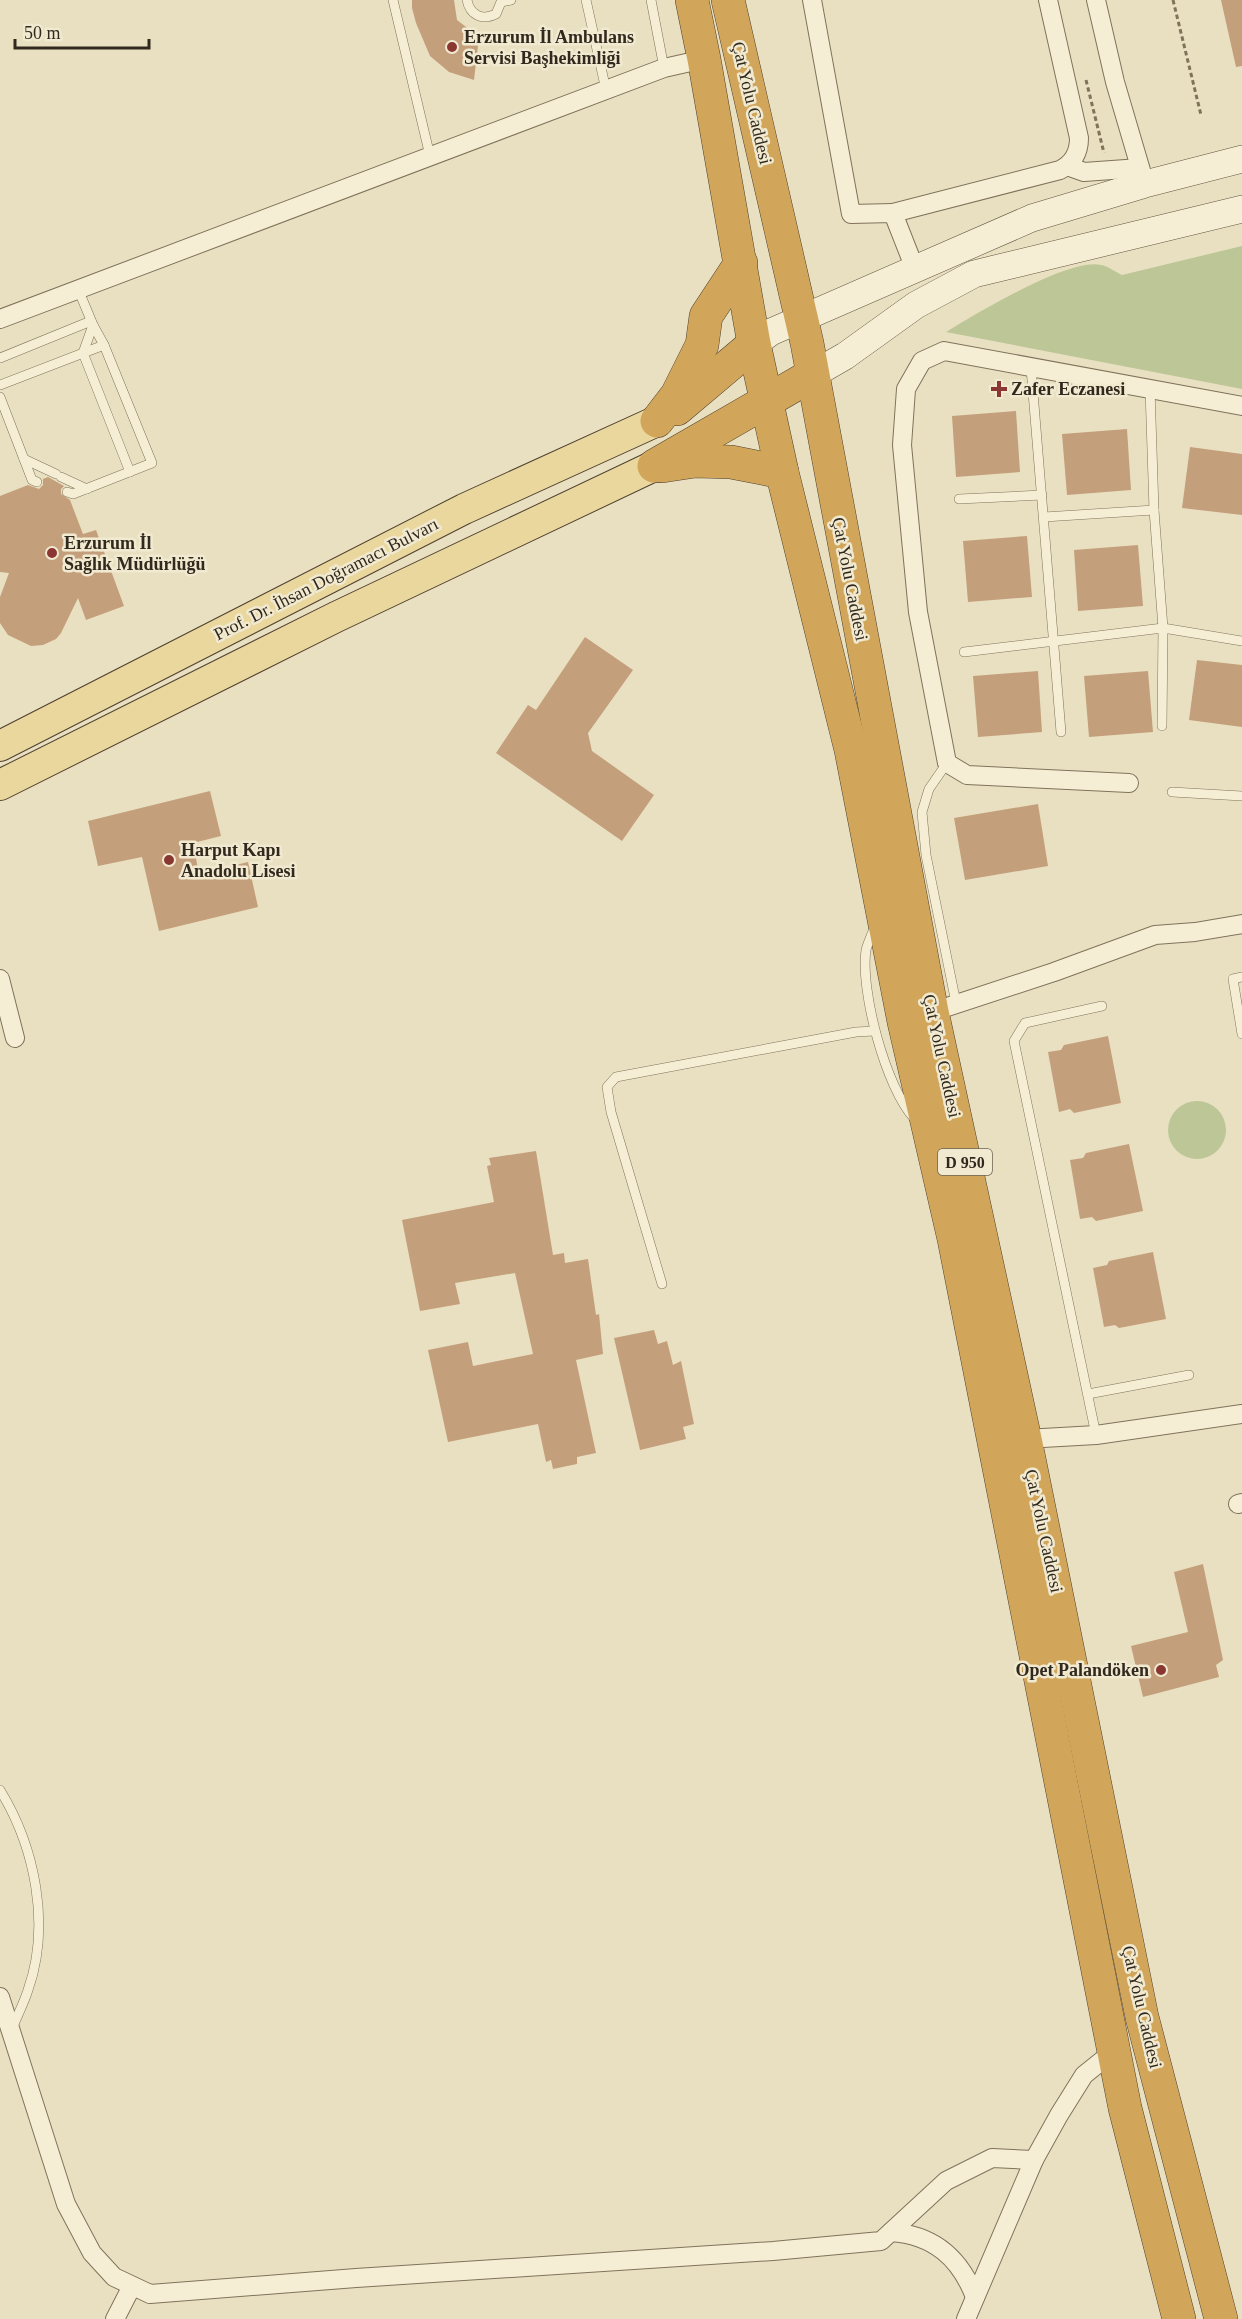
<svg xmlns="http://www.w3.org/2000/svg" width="1242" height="2319" font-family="Georgia,serif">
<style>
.green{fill:#bdc697}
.building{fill:#c49f7b}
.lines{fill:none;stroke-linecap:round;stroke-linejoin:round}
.lane-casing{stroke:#81725b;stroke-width:10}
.street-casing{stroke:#81725b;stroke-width:20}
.secondary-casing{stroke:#63533e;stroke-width:28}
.primary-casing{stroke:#4f402f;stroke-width:32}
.highway-casing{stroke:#4f402f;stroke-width:34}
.path{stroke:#81725b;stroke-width:3;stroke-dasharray:4.5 3;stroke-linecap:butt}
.lane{stroke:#f5eed4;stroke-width:9}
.street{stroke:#f5eed4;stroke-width:18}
.secondary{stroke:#f5eed4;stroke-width:27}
.primary{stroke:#e9d79d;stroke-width:30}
.highway{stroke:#d1a65a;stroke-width:33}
.poi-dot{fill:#8a3731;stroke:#f1ead1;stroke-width:2}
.labels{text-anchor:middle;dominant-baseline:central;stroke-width:5;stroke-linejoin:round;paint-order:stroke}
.shield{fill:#f1ead1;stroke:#6b6354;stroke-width:1.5}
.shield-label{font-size:16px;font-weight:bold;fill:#32291e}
.poi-label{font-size:18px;font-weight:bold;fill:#32291e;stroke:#f1ead1;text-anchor:start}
.street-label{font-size:18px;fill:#32291e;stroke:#f1ead1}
</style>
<rect width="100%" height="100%" fill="#e9e0c2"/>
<!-- green -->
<g class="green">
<path d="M1242 246V389L946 332C975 314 1070 257 1101 265 1108 266 1115 272 1122 275Z"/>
<circle cx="1197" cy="1130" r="29"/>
</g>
<!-- building -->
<g class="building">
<polygon points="412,0 454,0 457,20 479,37 474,80 449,72 430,56 416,23 412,8"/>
<polygon points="1221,0 1242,0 1242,66 1236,67"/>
<polygon points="1016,411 1020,472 956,477 952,416"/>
<polygon points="1127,429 1131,490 1067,495 1062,434"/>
<polygon points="1190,447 1242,454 1242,515 1182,508"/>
<polygon points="48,477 64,486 61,489 61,494 70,500 83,534 96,530 124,606 86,620 78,598 61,633 56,639 43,645 31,646 8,635 0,623 0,597 9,573 0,572 0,496 28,485 39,489 43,485 43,479"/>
<polygon points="1027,536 1032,597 968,602 963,541"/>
<polygon points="1138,545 1143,606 1078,611 1074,550"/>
<polygon points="585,637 633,670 588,733 592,751 654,795 622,841 496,753 528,705 536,710"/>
<polygon points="1197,660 1242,665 1242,727 1189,720"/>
<polygon points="1038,671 1042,732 978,737 973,676"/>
<polygon points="1148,671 1153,732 1089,737 1084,676"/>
<polygon points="210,791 221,836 193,843 199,874 248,862 258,907 159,931 142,857 98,866 88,821"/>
<polygon points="1038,804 1048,866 965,880 954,818"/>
<polygon points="1108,1036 1121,1103 1074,1113 1070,1109 1059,1112 1048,1052 1061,1050 1064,1045"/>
<polygon points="1129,1144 1143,1211 1096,1221 1092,1217 1080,1219 1070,1160 1083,1158 1086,1153"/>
<polygon points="536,1151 553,1255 564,1253 565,1263 588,1259 596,1315 599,1314 603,1354 576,1360 596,1453 577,1457 577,1464 553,1469 551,1460 546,1462 538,1424 448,1442 428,1350 468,1342 473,1366 533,1354 515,1273 455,1283 460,1304 420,1311 402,1220 494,1202 487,1166 491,1165 489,1158"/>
<polygon points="1153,1252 1166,1319 1119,1328 1115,1325 1104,1327 1093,1268 1107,1265 1109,1261"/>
<polygon points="654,1330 658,1344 667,1341 673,1365 681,1361 694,1424 683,1427 686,1439 640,1450 614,1338"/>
<polygon points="1203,1564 1223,1660 1216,1665 1219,1677 1143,1697 1131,1646 1188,1632 1174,1572"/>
</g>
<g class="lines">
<defs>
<g id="lane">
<polyline points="393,0 430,156"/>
<path d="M467 0C470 15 482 21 496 14L501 2 511 0"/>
<polyline points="586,0 606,90"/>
<polyline points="651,0 664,68"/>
<polyline points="93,325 83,353 130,472"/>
<polyline points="0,358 91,321"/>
<polyline points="1031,368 1061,732"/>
<polyline points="0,385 104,345"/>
<polyline points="1150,389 1154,510 1163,628 1242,641"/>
<polyline points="0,397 32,480 37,482"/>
<polyline points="24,459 56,474"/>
<polyline points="61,477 87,489"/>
<polyline points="67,492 73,494 152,463 104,345 93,325 78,289"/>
<polyline points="959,499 1042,495"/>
<polyline points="1044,517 1154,510"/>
<polyline points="964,652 1163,628 1162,726"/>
<polyline points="947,763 929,789 922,812 926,855 956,1003"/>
<polyline points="1172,792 1242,796"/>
<path d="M874 928C872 935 868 942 866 950 860 991 886 1088 914 1118"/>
<polyline points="1242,977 1233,979 1242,1034"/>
<polyline points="662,1284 611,1112 607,1087 616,1077 856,1032 874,1031"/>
<polyline points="1088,1394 1189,1375"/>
<polyline points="1096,1435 1014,1041 1025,1023 1102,1006"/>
<path d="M0 1790C35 1847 51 1925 28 1990 24 2003 17 2016 12 2029"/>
</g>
<g id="street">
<polyline points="812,0 851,214 893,213 915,269"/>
<polyline points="1096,0 1115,82 1145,184"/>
<polyline points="1067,166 1084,172 1140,168"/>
<path d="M893 213 1060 170C1073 163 1079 153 1079 138L1048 0"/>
<polyline points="0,319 664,68 704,59"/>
<polyline points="1129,783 967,775 947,763 918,612 902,445 906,389 922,361 944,351 1242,406"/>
<polyline points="0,979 15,1038"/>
<polyline points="932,1012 1054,972 1155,935 1195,932 1242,924"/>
<polyline points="1025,1439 1096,1435 1242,1414"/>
<polyline points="1238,1504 1242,1503"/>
<polyline points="0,1997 66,2204 92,2253 114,2277 150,2294 356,2278 773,2251 881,2241 946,2181 992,2158 1034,2160"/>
<path d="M891 2232C934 2235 960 2258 975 2297"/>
<polyline points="115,2319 132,2286"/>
<polyline points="966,2319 1034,2160 1059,2115 1084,2075 1104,2059 1115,2054"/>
</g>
<g id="secondary">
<polyline points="754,344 771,332 1032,218 1145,184 1242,159"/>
<polyline points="812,375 845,356 916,305 974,274 1242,209"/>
</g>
<g id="primary">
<polyline points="0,746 464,509 657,421"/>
<polyline points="0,785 336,617 654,466"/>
</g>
<g id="highway">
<polyline points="692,0 704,59 754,344 782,472 851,750 904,1022 954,1239 1125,2108 1179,2319"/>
<polyline points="728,0 807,343 932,1012 1025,1439 1142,2017 1221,2319"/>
<polyline points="677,409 754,344"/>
<polyline points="657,421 677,395 702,345 706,316 741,263"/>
<polyline points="654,466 812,375"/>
<polyline points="662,466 695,461 731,462 782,472"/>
</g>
</defs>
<!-- lane casing -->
<use href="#lane" class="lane-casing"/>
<!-- street casing -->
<use href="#street" class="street-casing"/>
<!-- secondary casing -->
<use href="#secondary" class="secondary-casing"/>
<!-- primary casing -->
<use href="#primary" class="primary-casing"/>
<!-- highway casing -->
<use href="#highway" class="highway-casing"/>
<!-- path -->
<g class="path">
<polyline points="1173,0 1201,115"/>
<polyline points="1086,80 1104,153"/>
</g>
<!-- lane -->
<use href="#lane" class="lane"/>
<!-- street -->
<use href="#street" class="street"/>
<!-- secondary -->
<use href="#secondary" class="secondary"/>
<!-- primary -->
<use href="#primary" class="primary"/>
<!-- highway -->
<use href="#highway" class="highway"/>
</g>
<!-- markers -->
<g class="poi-dot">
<circle cx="452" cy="47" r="6"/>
<path d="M996 380h6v6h6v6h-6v6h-6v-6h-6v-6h6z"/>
<circle cx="52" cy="553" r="6"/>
<circle cx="169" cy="860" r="6"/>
<circle cx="1161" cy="1670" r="6"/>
</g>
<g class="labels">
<!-- shield labels -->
<rect class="shield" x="938" y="1149" width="54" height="26" rx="4.5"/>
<g class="shield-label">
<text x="965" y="1162">D 950</text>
</g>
<!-- poi labels -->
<g class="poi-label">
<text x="464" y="37">Erzurum İl Ambulans<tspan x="464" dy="21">Servisi Başhekimliği</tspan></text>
<text x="1011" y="389">Zafer Eczanesi</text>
<text x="64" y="543">Erzurum İl<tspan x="64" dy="21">Sağlık Müdürlüğü</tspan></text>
<text x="181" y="850">Harput Kapı<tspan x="181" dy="21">Anadolu Lisesi</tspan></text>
<text x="1149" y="1670" text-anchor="end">Opet Palandöken</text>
</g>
<!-- street labels -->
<g class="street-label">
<text transform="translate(752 103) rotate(77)">Çat Yolu Caddesi</text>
<text transform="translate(326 579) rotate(-27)">Prof. Dr. İhsan Doğramacı Bulvarı</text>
<text transform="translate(850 579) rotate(79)">Çat Yolu Caddesi</text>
<text transform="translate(942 1056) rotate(78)">Çat Yolu Caddesi</text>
<text transform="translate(1044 1531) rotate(78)">Çat Yolu Caddesi</text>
<text transform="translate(1142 2007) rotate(77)">Çat Yolu Caddesi</text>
</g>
</g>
<!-- scale -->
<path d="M15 39v9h134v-9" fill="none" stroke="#32291e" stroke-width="3"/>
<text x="24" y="39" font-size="18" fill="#32291e" stroke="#f1ead1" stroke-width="4.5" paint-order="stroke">50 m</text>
</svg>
